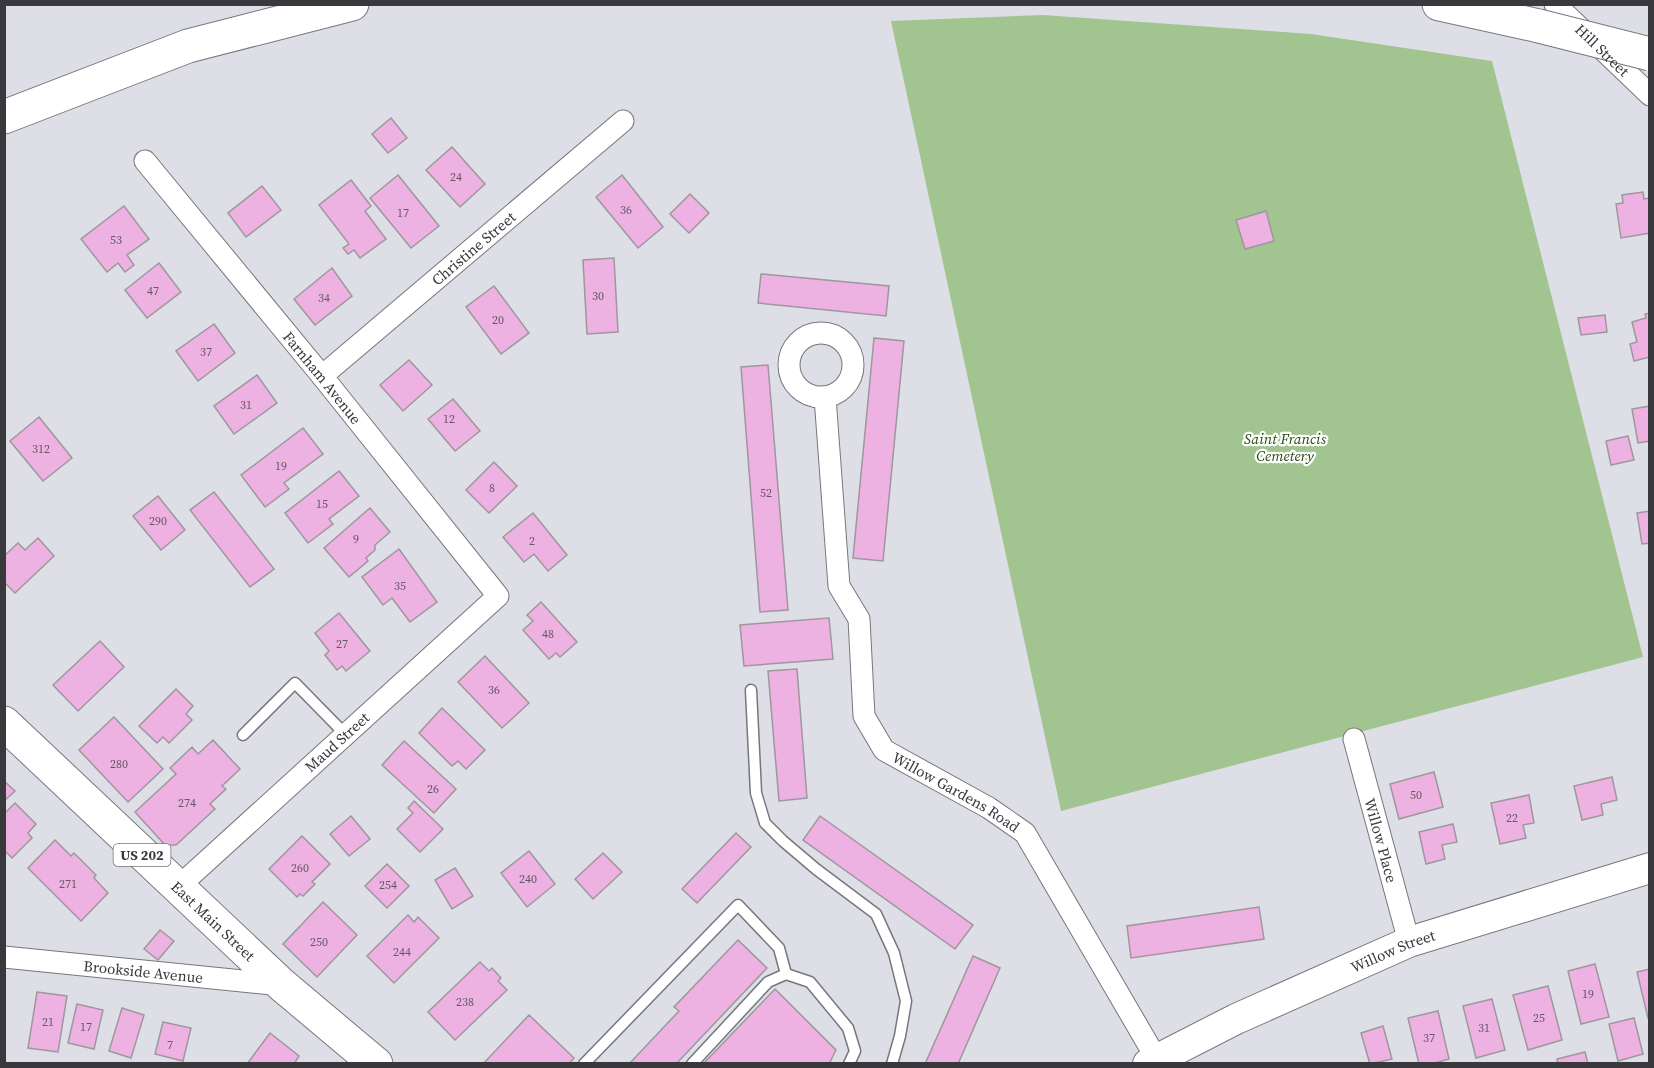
<svg xmlns="http://www.w3.org/2000/svg" width="1654" height="1068" font-family="'Source Serif 4',serif">
<style>
.green{fill:#a2c490}
.building{fill:#edb2e1;stroke:#9e979c;stroke-width:1.5}
.lines{fill:none;stroke-linecap:round;stroke-linejoin:round}
.service-casing{stroke:#76767e;stroke-width:13}
.minor-casing{stroke:#76767e;stroke-width:23}
.secondary-casing{stroke:#76767e;stroke-width:32}
.trunk-casing{stroke:#76767e;stroke-width:35}
.motorway-casing{stroke:#76767e;stroke-width:35}
.service{stroke:#fff;stroke-width:10}
.minor{stroke:#fff;stroke-width:21}
.secondary{stroke:#fff;stroke-width:30}
.trunk{stroke:#fff;stroke-width:33}
.motorway{stroke:#fff;stroke-width:33}
.motorway-bridge-casing{stroke:#76767e;stroke-width:35;stroke-linecap:butt}
.motorway-bridge{stroke:#fff;stroke-width:33}
.labels{text-anchor:middle;dominant-baseline:central;stroke-width:4.5;stroke-linejoin:round;paint-order:stroke}
.number-label{font-size:12px;fill:#665766}
.shield{fill:#fff;stroke:#747477;stroke-width:1.5}
.shield-label{font-size:14px;font-weight:bold;fill:#39393d}
.street-label{font-size:15px;fill:#39393d;stroke:#fff}
.park-label{font-size:15px;font-style:italic;fill:#274b0e;stroke:#fff}
</style>
<rect width="100%" height="100%" fill="#dedee7"/>
<!-- green -->
<polygon class="green" points="1043,15 1311,34 1492,61 1643,657 1061,811 891,21"/>
<!-- building -->
<g class="building">
<polygon points="391,118 407,138 388,153 372,134"/>
<polygon points="452,147 485,184 460,207 426,170"/>
<polygon points="398,175 439,226 411,248 370,198"/>
<polygon points="622,175 663,227 638,248 596,197"/>
<polygon points="351,180 371,206 365,211 386,239 360,258 354,250 348,254 343,248 349,244 319,205"/>
<polygon points="262,186 281,210 246,237 228,213"/>
<polygon points="1643,192 1644,199 1650,198 1650,233 1621,238 1616,204 1623,203 1622,195"/>
<polygon points="690,194 709,213 689,233 670,214"/>
<polygon points="124,206 149,239 127,255 134,265 125,272 118,263 107,272 81,239"/>
<polygon points="1266,211 1274,241 1245,249 1236,220"/>
<polygon points="614,258 618,332 587,334 583,260"/>
<polygon points="159,263 181,292 147,318 125,290"/>
<polygon points="332,268 352,296 315,325 294,299"/>
<polygon points="761,274 889,286 886,316 758,303"/>
<polygon points="494,286 529,333 501,354 466,307"/>
<polygon points="1650,313 1650,357 1634,361 1630,344 1637,342 1632,322 1646,318 1645,314"/>
<polygon points="1605,315 1607,332 1581,335 1578,318"/>
<polygon points="214,324 235,353 198,381 176,351"/>
<polygon points="874,338 904,341 883,561 853,558"/>
<polygon points="409,360 432,385 403,411 380,385"/>
<polygon points="768,365 788,610 760,612 741,367"/>
<polygon points="257,375 277,403 234,434 214,406"/>
<polygon points="453,399 480,431 455,451 428,419"/>
<polygon points="1650,406 1650,441 1638,443 1632,409"/>
<polygon points="39,417 72,458 43,481 10,441"/>
<polygon points="303,428 323,454 284,483 289,489 265,507 241,475"/>
<polygon points="1628,436 1634,460 1611,465 1606,441"/>
<polygon points="494,462 517,486 489,513 466,490"/>
<polygon points="339,471 359,496 329,519 333,524 308,543 285,513"/>
<polygon points="214,492 274,569 250,587 190,510"/>
<polygon points="158,496 185,530 161,550 133,516"/>
<polygon points="370,508 390,532 375,545 375,550 366,558 368,561 349,577 324,548"/>
<polygon points="1650,511 1650,543 1642,544 1637,513"/>
<polygon points="533,513 567,555 548,571 534,554 524,562 503,537"/>
<polygon points="38,538 54,556 15,593 4,582 4,556 18,543 25,550"/>
<polygon points="399,549 437,602 410,622 392,598 383,605 362,577"/>
<polygon points="541,602 577,642 560,657 556,653 549,659 523,630 533,621 527,615"/>
<polygon points="339,613 370,651 346,671 342,666 337,670 325,655 329,651 315,633"/>
<polygon points="829,618 833,659 744,666 740,625"/>
<polygon points="100,641 124,667 78,711 53,685"/>
<polygon points="485,656 529,703 502,728 458,682"/>
<polygon points="797,669 807,798 779,801 768,671"/>
<polygon points="176,689 193,706 186,714 192,720 169,743 163,737 157,743 139,726"/>
<polygon points="442,708 485,750 466,769 458,761 452,766 419,733"/>
<polygon points="114,717 163,769 128,802 79,750"/>
<polygon points="213,740 240,769 222,786 226,789 210,804 215,809 176,845 165,845 135,812 176,774 170,768 192,747 198,754"/>
<polygon points="404,741 456,789 434,813 382,765"/>
<polygon points="1434,772 1443,807 1399,819 1390,784"/>
<polygon points="1612,777 1617,800 1601,804 1603,815 1582,820 1574,786"/>
<polygon points="4,781 15,791 4,801"/>
<polygon points="1529,795 1534,823 1523,825 1526,838 1500,844 1491,803"/>
<polygon points="414,801 443,829 420,852 397,829 413,813 408,808"/>
<polygon points="15,803 36,824 28,833 32,838 12,858 4,850 4,814"/>
<polygon points="351,816 370,839 349,856 330,834"/>
<polygon points="820,816 973,925 955,949 803,840"/>
<polygon points="1453,824 1457,842 1442,845 1445,859 1426,864 1419,832"/>
<polygon points="736,833 751,847 697,903 682,889"/>
<polygon points="302,836 330,864 312,882 315,884 303,896 300,894 297,897 269,869"/>
<polygon points="55,840 71,856 74,853 96,875 94,878 108,893 81,921 28,868"/>
<polygon points="529,851 555,884 527,907 501,873"/>
<polygon points="603,853 622,872 593,899 575,879"/>
<polygon points="387,864 409,886 387,908 365,886"/>
<polygon points="455,868 473,896 452,909 435,880"/>
<polygon points="323,902 357,935 317,977 283,944"/>
<polygon points="1259,907 1264,939 1131,958 1127,926"/>
<polygon points="408,915 414,922 418,917 439,938 394,983 367,956"/>
<polygon points="160,930 174,941 158,960 144,949"/>
<polygon points="738,940 767,968 676,1064 629,1064 679,1011 674,1007"/>
<polygon points="973,956 1000,968 958,1064 925,1064"/>
<polygon points="480,962 489,971 492,968 501,978 498,981 507,990 455,1040 428,1012"/>
<polygon points="1595,964 1609,1017 1581,1024 1568,971"/>
<polygon points="1650,969 1650,1017 1648,1018 1637,972"/>
<polygon points="1548,986 1562,1040 1528,1050 1513,995"/>
<polygon points="775,989 836,1050 829,1064 703,1064"/>
<polygon points="37,992 67,996 58,1052 28,1048"/>
<polygon points="1492,999 1505,1050 1476,1058 1463,1006"/>
<polygon points="77,1004 103,1010 94,1049 68,1043"/>
<polygon points="122,1008 144,1015 131,1058 109,1051"/>
<polygon points="1438,1011 1449,1059 1431,1064 1419,1064 1408,1018"/>
<polygon points="529,1015 574,1058 569,1064 483,1064"/>
<polygon points="1634,1018 1643,1054 1618,1061 1609,1024"/>
<polygon points="163,1022 191,1028 183,1061 155,1054"/>
<polygon points="1383,1026 1392,1059 1370,1064 1361,1033"/>
<polygon points="270,1033 299,1056 294,1064 247,1064"/>
<polygon points="1585,1052 1588,1064 1558,1064 1557,1059"/>
</g>
<g class="lines">
<defs>
<g id="service">
<polyline points="751,690 756,793 765,823 783,841 816,869 876,914 894,953 906,1001 900,1036 892,1064"/>
<polyline points="243,735 295,683 345,734"/>
<polyline points="584,1064 738,905 779,948 786,974"/>
<polyline points="692,1064 768,982 786,974 810,982 848,1028 855,1051 849,1064"/>
</g>
<g id="minor">
<path id="s1" d="M1555 4 1650 95"/>
<path id="s2" d="M145 161 322 376 498 596 177 888"/>
<circle cx="821" cy="365" r="32"/>
<path id="s3" d="M322 376 623 121"/>
<path id="s4" d="M825 397 839 586 859 619 864 716 884 750 989 808 1025 833 1156 1058"/>
<path id="s5" d="M1354 739 1409 942"/>
<path id="s6" d="M4 957 282 985"/>
</g>
<g id="secondary">
<path id="s7" d="M1148 1064 1236 1019 1409 942 1650 868"/>
</g>
<g id="trunk">
<path id="s8" d="M4 723 282 985 376 1064"/>
</g>
<g id="motorway">
<polyline points="1439,4 1539,26"/>
<polyline points="4,117 188,46 352,4"/>
</g>
</defs>
<!-- service casing -->
<use href="#service" class="service-casing"/>
<!-- minor casing -->
<use href="#minor" class="minor-casing"/>
<!-- secondary casing -->
<use href="#secondary" class="secondary-casing"/>
<!-- trunk casing -->
<use href="#trunk" class="trunk-casing"/>
<!-- motorway casing -->
<use href="#motorway" class="motorway-casing"/>
<!-- service -->
<use href="#service" class="service"/>
<!-- minor -->
<use href="#minor" class="minor"/>
<!-- secondary -->
<use href="#secondary" class="secondary"/>
<!-- trunk -->
<use href="#trunk" class="trunk"/>
<!-- motorway -->
<use href="#motorway" class="motorway"/>
<defs>
<polyline id="motorway-bridge" points="1539,26 1650,54"/>
</defs>
<!-- motorway-bridge casing -->
<use href="#motorway-bridge" class="motorway-bridge-casing"/>
<!-- motorway-bridge -->
<use href="#motorway-bridge" class="motorway-bridge"/>
</g>
<g class="labels">
<!-- number labels -->
<g class="number-label">
<text x="456" y="177">24</text>
<text x="626" y="210">36</text>
<text x="403" y="213">17</text>
<text x="116" y="240">53</text>
<text x="153" y="291">47</text>
<text x="598" y="296">30</text>
<text x="324" y="298">34</text>
<text x="498" y="320">20</text>
<text x="206" y="352">37</text>
<text x="246" y="405">31</text>
<text x="449" y="419">12</text>
<text x="41" y="449">312</text>
<text x="281" y="466">19</text>
<text x="492" y="488">8</text>
<text x="766" y="493">52</text>
<text x="322" y="504">15</text>
<text x="158" y="521">290</text>
<text x="356" y="539">9</text>
<text x="532" y="541">2</text>
<text x="400" y="586">35</text>
<text x="548" y="634">48</text>
<text x="342" y="644">27</text>
<text x="494" y="690">36</text>
<text x="119" y="764">280</text>
<text x="433" y="789">26</text>
<text x="1416" y="795">50</text>
<text x="187" y="803">274</text>
<text x="1512" y="818">22</text>
<text x="300" y="868">260</text>
<text x="528" y="879">240</text>
<text x="68" y="884">271</text>
<text x="388" y="885">254</text>
<text x="319" y="942">250</text>
<text x="402" y="952">244</text>
<text x="1588" y="994">19</text>
<text x="465" y="1002">238</text>
<text x="1539" y="1018">25</text>
<text x="48" y="1022">21</text>
<text x="86" y="1027">17</text>
<text x="1484" y="1028">31</text>
<text x="1429" y="1038">37</text>
<text x="170" y="1045">7</text>
</g>
<!-- shield labels -->
<rect class="shield" x="113.5" y="844" width="57" height="22" rx="4.5"/>
<g class="shield-label">
<text x="142" y="855">US 202</text>
</g>
<!-- street labels -->
<g class="street-label">
<text stroke="none"><textPath href="#s1" startOffset="66">Hill Street</textPath></text>
<text stroke="none"><textPath href="#s3" startOffset="198">Christine Street</textPath></text>
<text stroke="none"><textPath href="#s2" startOffset="280">Farnham Avenue</textPath></text>
<text transform="translate(337 742) rotate(-42)">Maud Street</text>
<text stroke="none"><textPath href="#s4" startOffset="448">Willow Gardens Road</textPath></text>
<text stroke="none"><textPath href="#s5" startOffset="105">Willow Place</textPath></text>
<text stroke="none"><textPath href="#s8" startOffset="288">East Main Street</textPath></text>
<text stroke="none"><textPath href="#s7" startOffset="270">Willow Street</textPath></text>
<text stroke="none"><textPath href="#s6" startOffset="140">Brookside Avenue</textPath></text>
</g>
<!-- park labels -->
<g class="park-label">
<text x="1285" y="438">Saint Francis<tspan x="1285" dy="17">Cemetery</tspan></text>
</g>
</g>
<!-- border -->
<rect width="1654" height="1068" fill="none" stroke="#39393d" stroke-width="12"/>
</svg>
